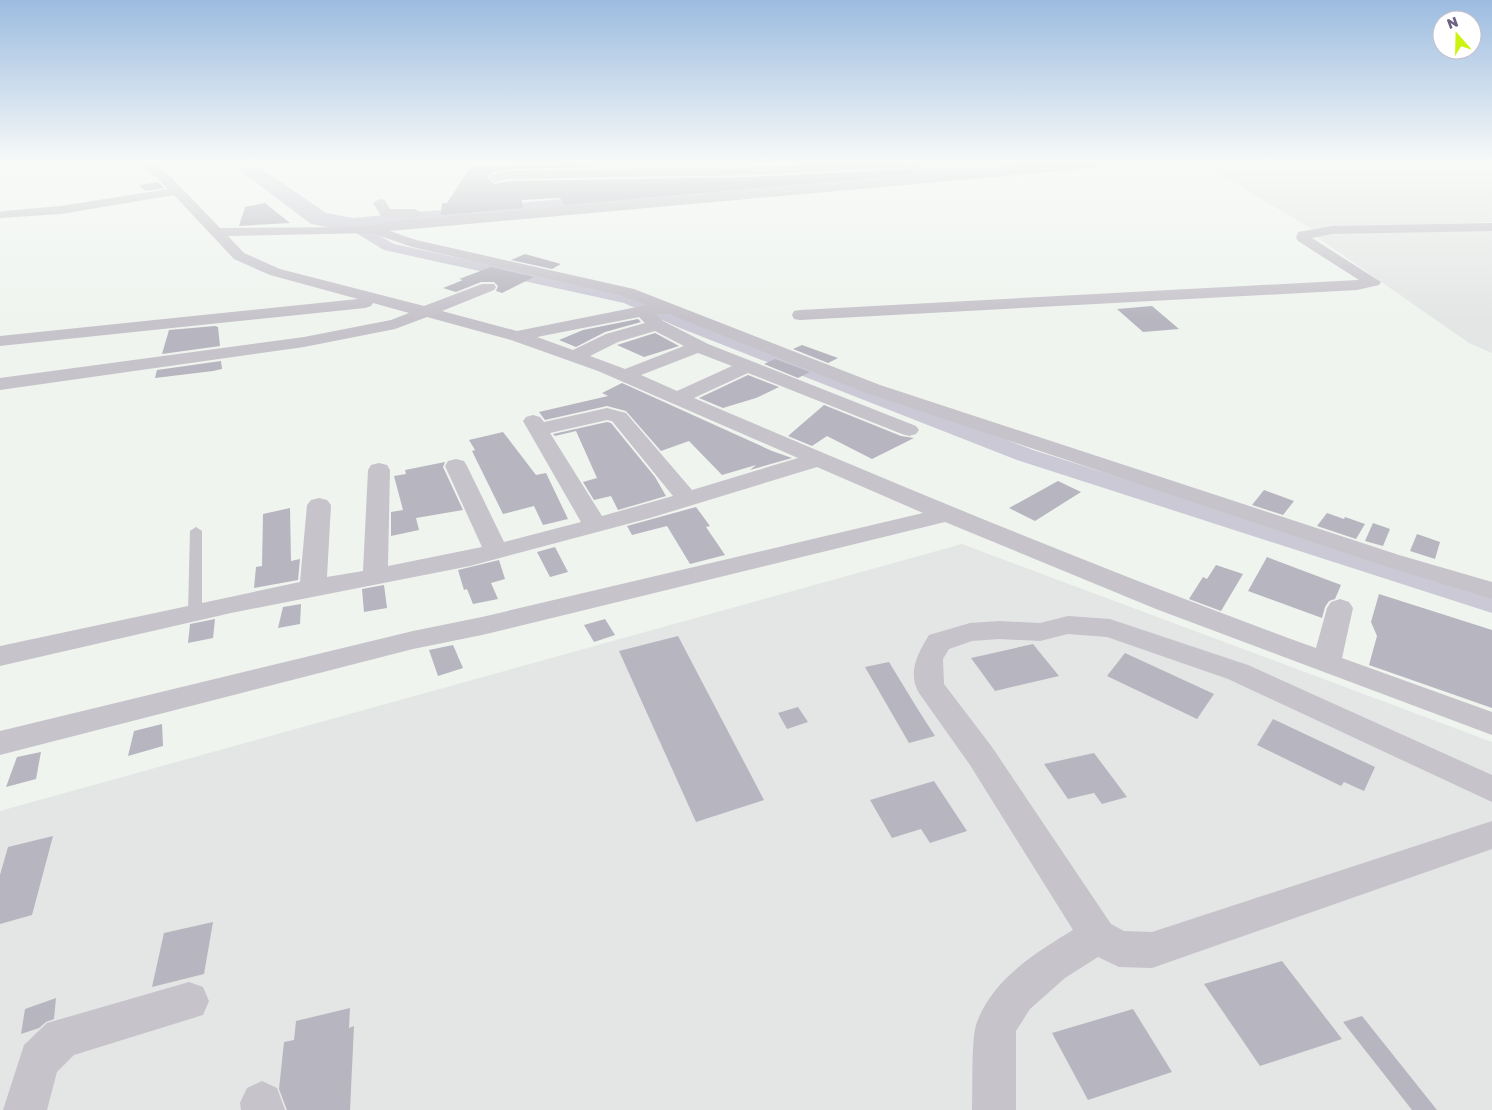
<svg xmlns="http://www.w3.org/2000/svg" width="1492" height="1110" font-family="'Golos Text',sans-serif">
<style>
.built{fill:#e4e6e5}
.lines{fill:none;stroke-linecap:round;stroke-linejoin:round}
.canal{fill:#cbc9d5;fill-rule:evenodd}
.river{fill:#cbc9d5;fill-rule:evenodd}
.building{fill:#b7b5bf}
.lane{fill:#c6c3ca;fill-rule:evenodd}
.street{fill:#c6c3ca;fill-rule:evenodd}
</style>
<rect width="100%" height="100%" fill="#eff4ef"/>
<!-- built -->
<g class="built">
<polygon points="1200,163 1492,163 1492,222 1312,229"/>
<polygon points="1492,229 1492,353 1469,343 1314,235"/>
<polygon points="962,544 1492,742 1492,1110 0,1110 0,811"/>
</g>
<g class="lines">
<!-- canal -->
<polygon class="canal" points="353,221 394,244 635,296 692,320 1033,450 1492,595 1492,613 1017,460 680,328 624,303 384,250 348,228 346,225 348,222"/>
<!-- river -->
<polygon class="river" points="230,163 253,163 326,213 353,218 962,163 1040,163 1037,167 1030,169 353,232 311,224"/>
</g>
<!-- building -->
<g class="building">
<polygon points="516,163 789,163 509,169 491,173 487,178 495,184 509,181 751,177 911,169 918,174 565,205 560,198 522,200 523,208 441,215 442,203 447,203 471,166 515,166"/>
<polygon points="158,182 164,188 145,191 139,185"/>
<polygon points="265,203 290,223 239,226 245,207"/>
<polygon points="525,254 561,264 552,269 511,260"/>
<polygon points="491,267 534,277 502,293 496,291 498,286 494,282 481,282 456,292 443,288 463,280 459,279"/>
<polygon points="1152,306 1179,329 1143,332 1117,309"/>
<polygon points="638,319 641,322 605,332 576,347 559,340 583,330"/>
<polygon points="215,326 218,327 220,346 162,354 169,330"/>
<polygon points="655,333 679,346 644,357 617,345"/>
<polygon points="802,345 838,358 828,363 793,349"/>
<polygon points="775,359 810,372 798,378 764,364"/>
<polygon points="221,361 222,369 213,371 155,378 157,370"/>
<polygon points="748,375 779,387 756,398 723,408 699,398"/>
<polygon points="622,383 772,451 792,458 750,470 756,465 722,475 689,441 661,451 626,411 607,406 545,420 539,412 608,396 602,393"/>
<polygon points="824,405 901,436 914,438 872,459 827,436 812,446 788,436"/>
<polygon points="607,422 611,423 655,477 666,496 618,510 611,496 594,500 583,482 597,478 576,431 555,436 553,434"/>
<polygon points="503,432 536,475 546,473 568,519 543,525 534,506 503,514 472,451 475,450 469,440"/>
<polygon points="445,462 443,467 463,510 416,518 419,530 391,536 391,512 403,510 394,476 406,474 405,470"/>
<polygon points="1058,481 1081,492 1035,521 1009,508"/>
<polygon points="1264,490 1294,501 1283,515 1252,505"/>
<polygon points="696,507 710,526 706,527 725,555 690,564 667,526 632,535 627,526"/>
<polygon points="290,508 291,561 300,559 298,580 254,588 256,567 262,566 263,514"/>
<polygon points="1327,513 1344,519 1345,517 1365,524 1356,539 1317,526"/>
<polygon points="1373,523 1390,529 1383,546 1365,541"/>
<polygon points="1417,534 1440,542 1435,559 1410,551"/>
<polygon points="555,547 568,572 550,577 537,552"/>
<polygon points="1267,557 1341,585 1335,599 1329,601 1325,607 1322,618 1248,591"/>
<polygon points="499,560 505,579 491,583 498,599 473,604 467,589 464,590 458,570"/>
<polygon points="1216,565 1243,574 1221,611 1189,599 1203,577 1207,579"/>
<polygon points="384,585 387,608 364,612 362,589"/>
<polygon points="1379,594 1492,630 1492,708 1369,665 1377,636 1371,622"/>
<polygon points="301,604 300,624 278,628 283,607"/>
<polygon points="215,619 213,638 188,643 190,624"/>
<polygon points="605,619 615,635 594,642 584,625"/>
<polygon points="678,636 764,800 696,822 619,651"/>
<polygon points="1033,644 1059,676 995,691 971,658"/>
<polygon points="453,645 463,668 438,676 429,650"/>
<polygon points="1125,653 1214,694 1197,719 1107,676"/>
<polygon points="889,662 917,708 935,736 909,743 865,667"/>
<polygon points="798,707 808,722 787,729 778,713"/>
<polygon points="1273,719 1375,767 1364,791 1344,782 1341,786 1257,745"/>
<polygon points="162,724 163,746 128,756 134,731"/>
<polygon points="41,752 36,779 6,787 17,757"/>
<polygon points="1094,753 1127,797 1102,804 1094,793 1068,799 1044,764"/>
<polygon points="934,781 967,831 930,843 921,829 892,838 870,800"/>
<polygon points="53,836 32,915 0,924 0,875 8,847"/>
<polygon points="213,922 204,974 152,987 164,933"/>
<polygon points="1282,961 1342,1039 1260,1066 1204,984"/>
<polygon points="56,998 54,1019 46,1022 39,1028 21,1034 25,1009"/>
<polygon points="350,1008 349,1028 354,1026 350,1110 287,1110 279,1089 284,1042 294,1040 296,1021"/>
<polygon points="1133,1009 1172,1072 1088,1100 1052,1033"/>
<polygon points="1362,1016 1437,1110 1412,1110 1343,1022"/>
</g>
<g class="lines">
<!-- lane -->
<polygon class="lane" points="196,527 202,531 202,612 195,616 188,612 190,531"/>
<!-- street -->
<g class="street">
<path d="M141 163H154L169 175 220 228 360 227 399 221 1062 163H1110L1104 167 390 231 416 240 634 289 880 385 1399 555 1492 582V599L1381 565 866 393 669 314H656L663 321 708 344 916 426 919 430 916 434 909 436 902 434 748 373 694 398C900 486 1106 572 1316 648L1327 608 1331 602 1340 599 1349 602 1353 608 1342 658 1492 712V735L1156 609 945 522 482 635 413 649 0 755V731L413 631 482 617 923 513 817 467 650 518 470 566 231 613 0 666V646L300 582 307 505 311 500 319 498 327 500 331 505 327 577 363 571 368 470 371 465 379 463 387 465 390 470 388 566 482 547 445 466 448 461 456 459 464 461 467 466 504 542 581 522 523 421 526 417 533 415 540 417 544 422 607 408 626 413 692 490 798 458 598 371 511 340 427 317 395 329 304 347 0 390V378L304 337 391 320 409 313 373 303 371 306 365 308 0 346V336L358 299 270 275 234 259 174 195 61 214 0 218V212L3 211 61 206 168 189ZM372 233 412 247 623 296 647 305 517 331 442 311 494 290 496 287 494 284H482L424 306 280 269 244 253 228 236ZM639 317 645 323 606 334 573 350 537 337ZM655 331 684 346 625 369 590 356 618 342ZM698 353 732 366 677 391 641 375ZM607 420 612 421 673 496 602 516 550 433Z"/>
<polygon points="842,163 927,163 921,167 751,175 509,179 495,182 489,178 491,175 509,171 751,167"/>
<polygon points="380,199 385,200 390,209 415,209 422,213 415,217 381,216 373,203"/>
<polygon points="1492,223 1492,231 1332,234 1312,238 1381,282 1379,285 1357,290 800,320 794,319 792,315 794,311 800,310 1357,280 1359,280 1298,241 1296,238 1298,232 1332,226"/>
<path d="M1068 616 1110 619 1248 665 1492 775V802L1228 679 1107 637 1068 634 1040 641 999 639 972 641 949 649 943 659 944 684 992 747 1111 924 1124 931 1152 932 1492 821V849L1152 968 1119 967 1098 957 1065 978 1030 1009 1016 1031V1110H972C973 1090 971 1042 976 1025 991 980 1035 953 1073 930L970 765 919 693C907 673 918 653 929 635L970 623 999 621 1040 623Z"/>
<polygon points="189,982 203,987 209,1001 203,1015 74,1055 57,1072 47,1110 3,1110 24,1045 47,1023"/>
<polygon points="262,1081 277,1088 285,1110 241,1110 240,1103 247,1088"/>
</g>
</g>
<!-- sky -->
<linearGradient id="sky" x2="0" y2="1"><stop stop-color="#9cbce0"/><stop offset="0.51" stop-color="#f8faf8"/><stop offset="1" stop-color="#f8faf8" stop-opacity="0"/></linearGradient>
<rect width="1492" height="319" fill="url(#sky)"/>
<!-- north arrow -->
<g transform="translate(1457 35) rotate(340)"><circle r="24" fill="#ffffff" stroke="#c5bfcd"/>
<path d="M0-4L9 19L0 12L-9 19Z" fill="#cdf310"/>
<text y="-8" font-size="14" font-weight="bold" text-anchor="middle" fill="#6d6083">N</text>
</g>
</svg>
